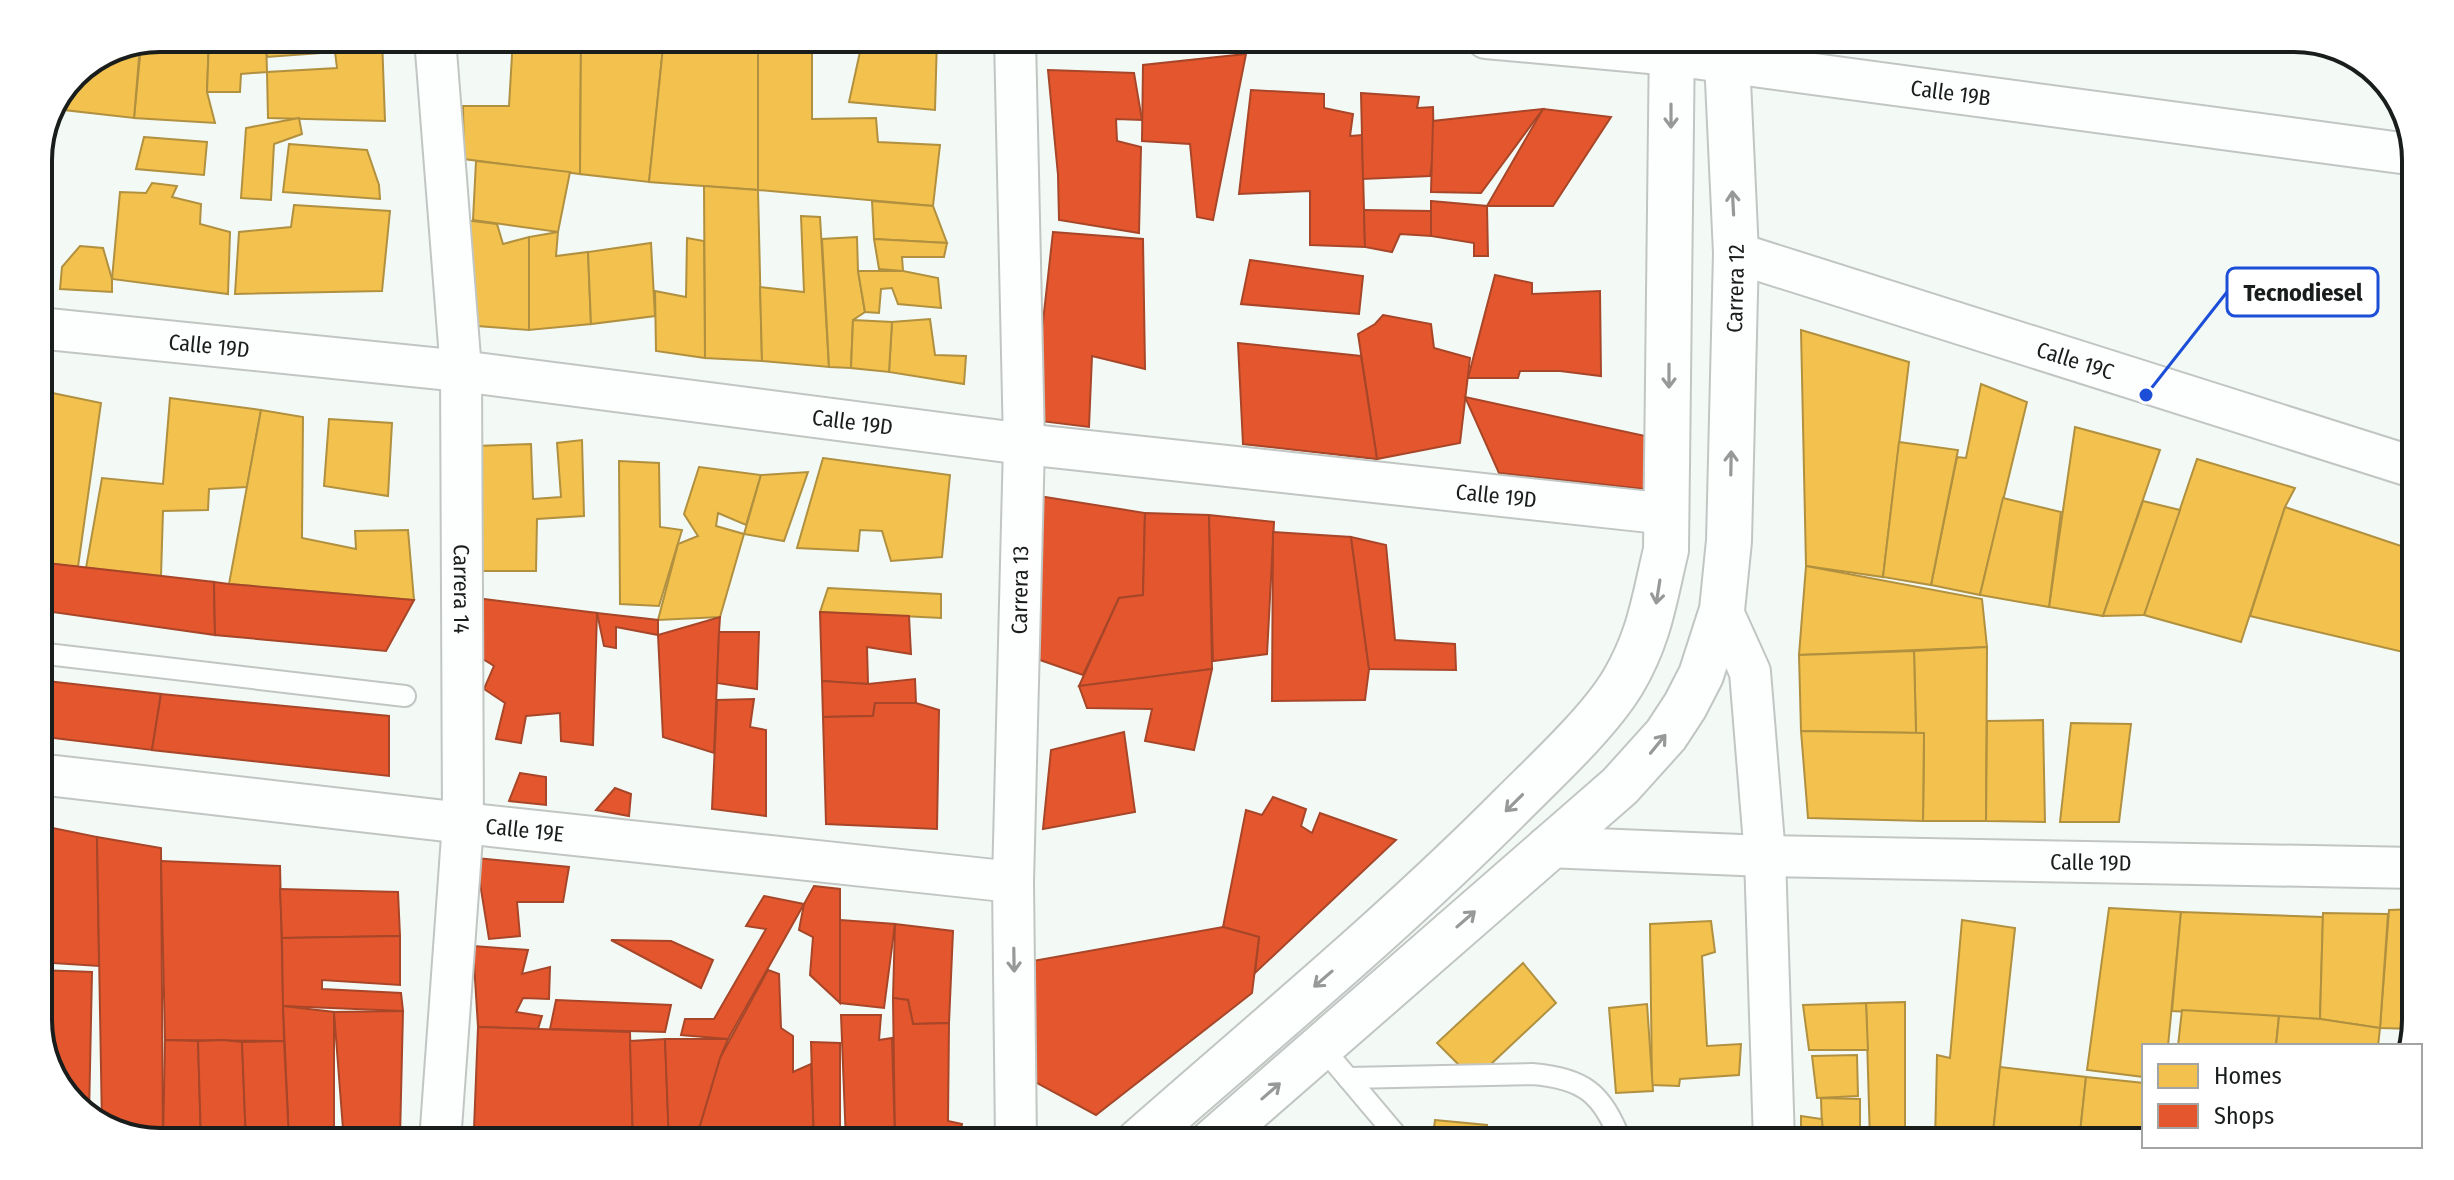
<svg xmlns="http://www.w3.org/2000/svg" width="2454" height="1180" font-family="'Fira Sans Condensed',sans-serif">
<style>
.homes{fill:#f2c14e;stroke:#b1903f;stroke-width:2}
.shops{fill:#e4572e;stroke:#a74628;stroke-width:2}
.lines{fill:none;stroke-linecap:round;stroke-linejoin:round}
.service-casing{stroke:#c1c6c3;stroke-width:24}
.minor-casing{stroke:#c1c6c3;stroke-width:44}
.tertiary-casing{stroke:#c1c6c3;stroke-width:48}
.service{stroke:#fdfefe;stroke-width:20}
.minor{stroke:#fdfefe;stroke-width:40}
.tertiary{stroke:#fdfefe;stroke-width:44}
.oneway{stroke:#969998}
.labels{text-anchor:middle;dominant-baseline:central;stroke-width:8;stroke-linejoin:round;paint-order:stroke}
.street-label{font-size:22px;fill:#191d1b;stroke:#fff}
.rim{fill:none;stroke:#191d1b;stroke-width:4}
.leader{fill:none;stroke:#1d4ed8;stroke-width:3}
.callout-dot{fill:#1d4ed8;stroke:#fff;stroke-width:3}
.callout{fill:#fff;stroke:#1d4ed8;stroke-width:3}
.callout-label{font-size:24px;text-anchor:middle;font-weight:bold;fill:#191d1b}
</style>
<rect width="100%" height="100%" fill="#f3faf6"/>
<!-- homes -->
<g class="homes">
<polygon points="160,38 209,38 207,92 215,123 134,118 141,46"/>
<polygon points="209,38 266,38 267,72 241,74 240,92 207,92"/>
<polygon points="266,38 382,38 385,121 268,118 267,72 337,68 335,52 267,57"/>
<polygon points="513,38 581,38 580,174 464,159 463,106 509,106"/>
<polygon points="581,38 664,38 649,182 580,174"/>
<polygon points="664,38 758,38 758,190 649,182"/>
<polygon points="758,38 812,38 812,119 876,118 878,142 940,145 933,206 758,190"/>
<polygon points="863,38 937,38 935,110 849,102"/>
<polygon points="140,46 134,118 64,110 65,93 74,73"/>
<polygon points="299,118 302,134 274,144 271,200 241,198 246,128"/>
<polygon points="144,137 207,142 204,175 136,169"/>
<polygon points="289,144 367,150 379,185 380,199 283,192"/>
<polygon points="476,161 570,172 558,232 473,220"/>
<polygon points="152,183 177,186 172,197 201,204 200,224 230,232 228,294 112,279 120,192 146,193"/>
<polygon points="704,186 758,190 762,361 705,358"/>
<polygon points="872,201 933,206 947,243 874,239"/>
<polygon points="294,205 390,211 382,291 235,294 239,232 291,227"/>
<polygon points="801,216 820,217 829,367 762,361 760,287 804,292"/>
<polygon points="464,220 497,224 503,244 529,237 529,330 464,325"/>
<polygon points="558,232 556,256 588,252 591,324 529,330 529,237"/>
<polygon points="857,237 858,271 865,312 853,320 851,368 829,367 822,239"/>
<polygon points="687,238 704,241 705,358 656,351 655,291 686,297"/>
<polygon points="874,239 947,243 944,257 902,257 903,271 879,269"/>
<polygon points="651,243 655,316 591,324 588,252"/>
<polygon points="80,246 103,248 112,279 112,292 60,289 62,267"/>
<polygon points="858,271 903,271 938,278 941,308 898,304 892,288 881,289 879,313 865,312"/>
<polygon points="930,319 935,355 966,356 964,384 889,372 892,322"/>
<polygon points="853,320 892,322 889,372 851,368"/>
<polygon points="1801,330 1909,362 1883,577 1806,566"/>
<polygon points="1981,384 2027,402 1980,595 1931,585 1957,457 1966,458"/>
<polygon points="38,390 101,403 78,567 38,562"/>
<polygon points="170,398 261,410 247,487 209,489 208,510 163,511 161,576 86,568 102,478 163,484"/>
<polygon points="261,410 303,417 302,538 356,549 355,531 408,530 414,600 229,584"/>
<polygon points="329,419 392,423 388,496 324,486"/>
<polygon points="2075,427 2160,450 2103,616 2049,607"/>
<polygon points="582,440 584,516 537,519 536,571 463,571 476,446 531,444 533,499 561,497 557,443"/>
<polygon points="1899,442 1958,450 1931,585 1883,577"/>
<polygon points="823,458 950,475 942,557 891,561 882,531 860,530 858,551 797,548"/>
<polygon points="2197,459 2295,488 2285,507 2241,642 2144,615"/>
<polygon points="619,461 659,463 660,527 682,530 659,606 620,604"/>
<polygon points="699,467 761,475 746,525 718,513 716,526 744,534 720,617 658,620 678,544 698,536 684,514"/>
<polygon points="808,472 784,541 744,534 761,475"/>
<polygon points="2003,498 2061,512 2049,607 1980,595"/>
<polygon points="2143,501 2180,510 2144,615 2103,616"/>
<polygon points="2285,507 2416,551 2416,655 2250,616"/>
<polygon points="1806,566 1982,599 1987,647 1799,655"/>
<polygon points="828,588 941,594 941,618 820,612"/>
<polygon points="1987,647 1986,821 1923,821 1924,735 1916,733 1914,651"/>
<polygon points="1914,651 1916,733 1801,731 1799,655"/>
<polygon points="2043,720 2045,822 1986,821 1987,721"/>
<polygon points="2071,723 2131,724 2119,822 2060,822"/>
<polygon points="1801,731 1924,733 1923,821 1808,818"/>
<polygon points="2410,731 2416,732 2416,840 2404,839"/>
<polygon points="2109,908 2181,912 2168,1046 2144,1046 2144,1077 2087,1070"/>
<polygon points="2416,909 2414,1029 2380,1028 2389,910"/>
<polygon points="2181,912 2323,917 2320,1019 2172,1011"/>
<polygon points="2323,913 2388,914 2380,1028 2320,1019"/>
<polygon points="1962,920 2015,928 1992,1142 1935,1142 1937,1055 1950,1058"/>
<polygon points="1711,921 1715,952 1702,956 1707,1046 1741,1044 1739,1075 1680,1079 1679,1086 1652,1085 1650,924"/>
<polygon points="1523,963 1556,1003 1474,1080 1437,1043"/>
<polygon points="1905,1002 1905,1142 1870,1142 1866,1003"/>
<polygon points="1866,1003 1868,1050 1809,1050 1803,1005"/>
<polygon points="1647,1004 1653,1091 1616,1093 1609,1008"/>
<polygon points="2182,1010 2279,1016 2276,1046 2178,1046"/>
<polygon points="2279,1016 2320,1019 2380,1028 2378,1046 2276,1046"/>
<polygon points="1857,1055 1858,1096 1817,1098 1812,1056"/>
<polygon points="2000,1067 2086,1077 2079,1142 1992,1142"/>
<polygon points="2086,1077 2144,1083 2144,1142 2079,1142"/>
<polygon points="1821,1098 1860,1099 1860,1129 1822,1130"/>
<polygon points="1801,1116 1822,1119 1823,1135 1862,1133 1863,1142 1801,1142"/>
<polygon points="1435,1120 1487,1125 1485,1142 1432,1142"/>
<polygon points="1527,1138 1575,1139 1575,1142 1527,1142"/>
</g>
<!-- shops -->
<g class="shops">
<polygon points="1246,54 1213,220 1197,217 1190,144 1142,141 1143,65"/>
<polygon points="1048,70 1134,73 1142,120 1116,119 1117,141 1141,147 1139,233 1059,220 1058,175"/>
<polygon points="1251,90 1324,94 1324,108 1353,114 1350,136 1362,135 1365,247 1310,245 1310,191 1239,194"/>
<polygon points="1361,93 1419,97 1417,108 1433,107 1434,152 1430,176 1363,179"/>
<polygon points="1543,109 1481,193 1431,192 1433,121"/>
<polygon points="1543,109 1611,117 1553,206 1487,206"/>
<polygon points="1431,201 1487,206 1488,256 1474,256 1474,243 1431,236"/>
<polygon points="1364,210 1431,211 1431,236 1400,234 1392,252 1365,247"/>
<polygon points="1053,232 1143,239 1145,369 1092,356 1089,427 1032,420"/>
<polygon points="1250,260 1363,276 1359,314 1241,304"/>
<polygon points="1495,275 1532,283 1532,294 1600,291 1601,376 1560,371 1520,371 1518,378 1468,378"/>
<polygon points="1383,315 1431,324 1434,348 1470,358 1460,443 1377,459 1358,334 1375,324"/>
<polygon points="1238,343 1361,356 1377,459 1243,444"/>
<polygon points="1465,397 1659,439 1653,490 1499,473"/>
<polygon points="1039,496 1145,513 1143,595 1119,598 1083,675 1037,659"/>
<polygon points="1145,513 1209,515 1212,669 1079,686 1119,598 1143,595"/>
<polygon points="1209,515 1274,522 1267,654 1213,661"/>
<polygon points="1273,532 1351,537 1369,669 1365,700 1272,701"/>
<polygon points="1351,537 1386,545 1395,640 1455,644 1456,670 1369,669"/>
<polygon points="38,562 214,582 215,635 38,610"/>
<polygon points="214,582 229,584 414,600 386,651 215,635"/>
<polygon points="468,597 597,613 593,745 561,741 560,713 526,716 521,743 496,739 505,703 484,689 494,666 470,651"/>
<polygon points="820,612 909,616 911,654 867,647 868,684 822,681"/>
<polygon points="597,613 658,620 658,635 616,627 616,648 604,646"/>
<polygon points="720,617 719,632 714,753 663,737 658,635"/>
<polygon points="719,632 759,632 757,689 717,683"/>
<polygon points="1212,669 1194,750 1145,741 1152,709 1087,708 1079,686"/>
<polygon points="915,679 916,703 875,703 873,716 823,717 822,681 868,684"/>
<polygon points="38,680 161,694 152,750 38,736"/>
<polygon points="161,694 389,716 389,776 152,750"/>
<polygon points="754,699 750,727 766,730 766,816 712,809 717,700"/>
<polygon points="875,703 916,703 939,710 937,829 826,824 823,717 873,716"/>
<polygon points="1124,732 1135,812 1043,829 1051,750"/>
<polygon points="520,773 546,777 546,805 509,801"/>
<polygon points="615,788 631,794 629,816 596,810"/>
<polygon points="1273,797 1306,809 1301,826 1312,833 1320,813 1396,840 1255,973 1259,937 1223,927 1246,810 1262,815"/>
<polygon points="38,825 97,837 99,966 38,962"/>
<polygon points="97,837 161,848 163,1142 106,1130 102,1126"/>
<polygon points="476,858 569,867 563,902 517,902 520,936 489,939"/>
<polygon points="161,861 280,866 284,1041 165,1040"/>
<polygon points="814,886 840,889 840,1003 810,975 813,937 799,930 804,904"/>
<polygon points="280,889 398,892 400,936 282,938"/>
<polygon points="764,896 804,904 728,1039 681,1035 685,1019 714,1019 766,929 746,926"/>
<polygon points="840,920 895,924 884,1008 840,1003"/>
<polygon points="895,924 953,931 949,1023 913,1024 908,1000 893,998"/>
<polygon points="1223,927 1259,937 1252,993 1096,1115 1024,1076 1027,962"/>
<polygon points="400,936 400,985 322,980 322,989 401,993 403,1011 283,1006 282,938"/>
<polygon points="611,940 671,941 713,960 701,988"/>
<polygon points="473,946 528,950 522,974 550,967 549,999 523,998 516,1012 542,1016 538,1029 478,1027"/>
<polygon points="38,970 92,972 89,1115 59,1088 38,1029"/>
<polygon points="768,970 779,974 781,1028 793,1036 793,1072 811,1064 814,1142 695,1142 720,1058"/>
<polygon points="893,998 908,1000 913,1024 949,1023 948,1121 962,1124 958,1142 895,1142"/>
<polygon points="556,1000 671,1005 665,1032 550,1029"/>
<polygon points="283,1006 334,1012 334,1142 289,1142"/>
<polygon points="403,1011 400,1138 378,1142 344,1142 334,1012"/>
<polygon points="841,1015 881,1015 879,1040 892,1038 895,1142 846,1142"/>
<polygon points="478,1027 630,1032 633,1142 495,1142 495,1132 474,1129"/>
<polygon points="665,1039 669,1142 633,1142 630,1041"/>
<polygon points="665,1039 728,1039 720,1058 695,1142 669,1142"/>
<polygon points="165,1040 198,1041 201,1142 163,1142"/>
<polygon points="223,1040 242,1042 246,1142 201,1142 198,1041"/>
<polygon points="284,1041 289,1140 246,1142 242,1042"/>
<polygon points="811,1042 840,1043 840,1142 814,1142"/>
</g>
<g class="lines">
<defs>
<g id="service">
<polyline points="38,653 405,696"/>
<polyline points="1321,1046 1402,1142"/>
<path d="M1348 1078 1532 1074C1583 1078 1603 1093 1621 1142"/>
</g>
<g id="minor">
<path id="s1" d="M435 38 461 371 463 823 440 1142"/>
<polyline points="1015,38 1024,444 1013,882 1016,1142"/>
<path id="s2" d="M1486 38 1672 55 2416 155"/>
<path id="s3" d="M1736 253 2416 468"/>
<path id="s4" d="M38 328 461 371 1024 444 1668 514"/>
<polyline points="1722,610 1750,672 1765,856 1774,1142"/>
<path id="s5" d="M38 774 463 823 1013 882"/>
<path id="s6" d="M1547 847 1765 856 2416 868"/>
</g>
<g id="tertiary">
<path d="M1138 1142C1264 1031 1395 923 1513 804 1547 770 1599 722 1623 682 1650 636 1654 600 1666 550L1672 38"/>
<path id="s7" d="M1212 1142 1620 786 1666 735 1685 706 1701 675 1722 610 1729 541 1736 253 1726 38"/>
</g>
</defs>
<!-- service casing -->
<use href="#service" class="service-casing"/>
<!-- minor casing -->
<use href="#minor" class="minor-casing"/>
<!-- tertiary casing -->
<use href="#tertiary" class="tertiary-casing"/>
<!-- service -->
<use href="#service" class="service"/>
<!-- minor -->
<use href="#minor" class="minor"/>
<!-- tertiary -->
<use href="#tertiary" class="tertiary"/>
</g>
<!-- one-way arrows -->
<defs><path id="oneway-shaft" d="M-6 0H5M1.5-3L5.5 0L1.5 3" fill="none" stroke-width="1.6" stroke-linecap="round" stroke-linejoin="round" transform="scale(2)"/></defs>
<g class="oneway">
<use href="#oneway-shaft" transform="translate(1671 116) rotate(90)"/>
<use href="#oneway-shaft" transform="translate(1733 203) rotate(-93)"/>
<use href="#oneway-shaft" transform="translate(1669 376) rotate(90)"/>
<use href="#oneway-shaft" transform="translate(1731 463) rotate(-89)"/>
<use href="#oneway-shaft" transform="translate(1658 592) rotate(99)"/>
<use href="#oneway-shaft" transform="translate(1658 744) rotate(-51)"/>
<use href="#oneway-shaft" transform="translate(1514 803) rotate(135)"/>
<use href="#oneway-shaft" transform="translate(1466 919) rotate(-41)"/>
<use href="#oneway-shaft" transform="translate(1014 960) rotate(89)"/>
<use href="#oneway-shaft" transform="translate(1323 979) rotate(139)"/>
<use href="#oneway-shaft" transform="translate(1271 1091) rotate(-41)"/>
</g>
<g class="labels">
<!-- street labels -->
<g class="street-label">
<text stroke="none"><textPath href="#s2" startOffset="468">Calle 19B</textPath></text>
<text stroke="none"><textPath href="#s7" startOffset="1070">Carrera 12</textPath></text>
<text stroke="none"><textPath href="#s4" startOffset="172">Calle 19D</textPath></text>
<text stroke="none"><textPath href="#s3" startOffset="356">Calle 19C</textPath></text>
<text stroke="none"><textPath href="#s4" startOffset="820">Calle 19D</textPath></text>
<text stroke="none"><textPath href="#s4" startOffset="1468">Calle 19D</textPath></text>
<text stroke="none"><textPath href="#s1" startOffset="552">Carrera 14</textPath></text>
<text transform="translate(1020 590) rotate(-89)">Carrera 13</text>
<text stroke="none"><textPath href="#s5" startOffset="490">Calle 19E</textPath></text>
<text stroke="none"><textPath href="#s6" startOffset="544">Calle 19D</textPath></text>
</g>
</g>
<!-- crop -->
<path d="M0 0H2454V1180H0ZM160 52H2294A108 108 0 0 1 2402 160V1020A108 108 0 0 1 2294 1128H160A108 108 0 0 1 52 1020V160A108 108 0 0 1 160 52Z" fill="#fff" fill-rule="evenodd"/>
<path class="rim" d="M160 52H2294A108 108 0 0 1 2402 160V1020A108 108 0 0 1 2294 1128H160A108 108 0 0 1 52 1020V160A108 108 0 0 1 160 52Z"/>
<!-- callouts -->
<path class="leader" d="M2146 395L2227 292"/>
<circle class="callout-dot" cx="2146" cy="395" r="8"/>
<rect class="callout" x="2227" y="268" width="151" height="48" rx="8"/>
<g class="callout-label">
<text x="2303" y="301">Tecnodiesel</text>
</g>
<!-- legend -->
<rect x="2142" y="1044" width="280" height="104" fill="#ffffff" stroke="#a3a5a4" stroke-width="2"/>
<rect x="2158" y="1064" width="40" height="24" fill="#f2c14e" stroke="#a3a5a4" stroke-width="2"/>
<text x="2214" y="1084" font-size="24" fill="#191d1b">Homes</text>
<rect x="2158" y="1104" width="40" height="24" fill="#e4572e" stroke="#a3a5a4" stroke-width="2"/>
<text x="2214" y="1124" font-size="24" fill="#191d1b">Shops</text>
</svg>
